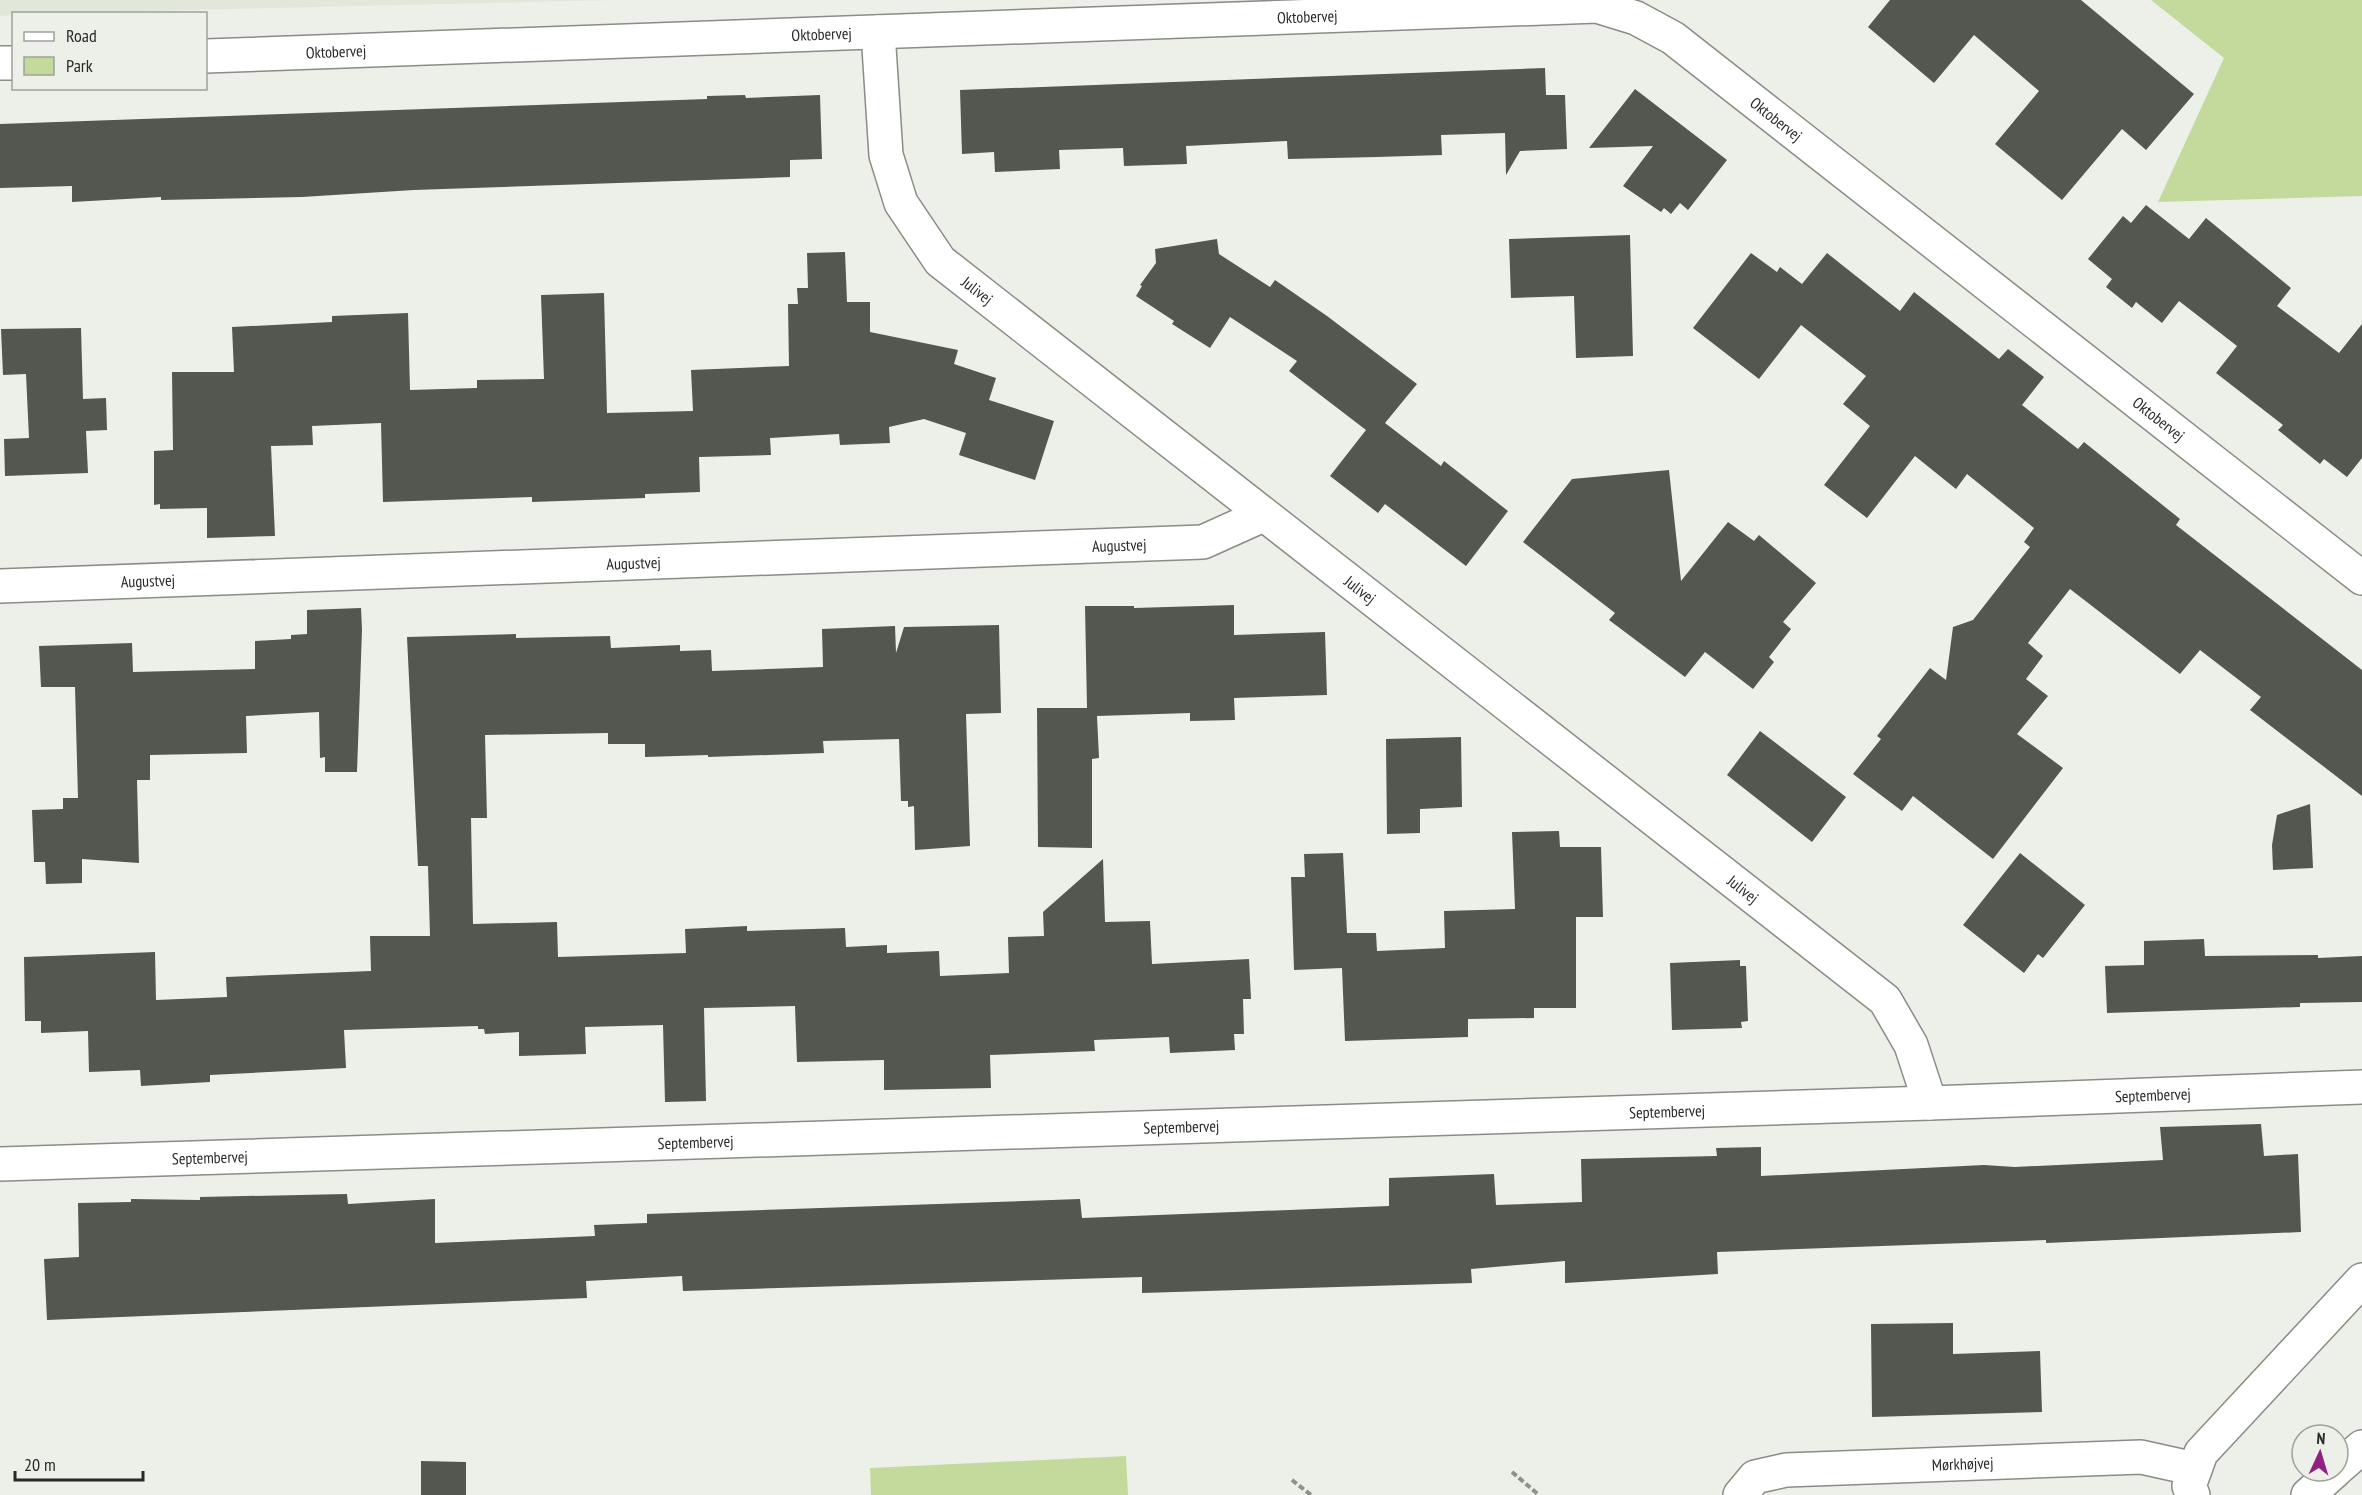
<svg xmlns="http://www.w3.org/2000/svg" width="2362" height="1495" font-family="'PT Sans Narrow',sans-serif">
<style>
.built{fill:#e2e8d9}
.green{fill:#c4da9c}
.building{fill:#545650}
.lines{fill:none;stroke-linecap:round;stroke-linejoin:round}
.street-casing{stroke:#8a8c85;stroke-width:36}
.secondary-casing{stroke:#8a8c85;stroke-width:36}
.path{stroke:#8e908a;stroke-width:4;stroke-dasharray:6 3;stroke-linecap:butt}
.street{stroke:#fff;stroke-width:33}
.secondary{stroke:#fff;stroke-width:33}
.labels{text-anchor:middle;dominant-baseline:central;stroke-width:6;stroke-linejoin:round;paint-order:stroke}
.street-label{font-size:16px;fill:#292a27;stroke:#edf0e9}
</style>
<rect width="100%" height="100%" fill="#edf0e9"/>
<!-- built -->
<polygon class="built" points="0,0 617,0 14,14 13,15 0,16"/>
<!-- green -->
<g class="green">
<polygon points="2151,0 2362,0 2362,196 2158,202 2224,58"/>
<polygon points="1126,1456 1128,1495 871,1495 870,1468"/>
</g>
<!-- building -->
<g class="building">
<polygon points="1890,0 2081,0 2194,94 2146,150 2122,129 2062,200 1995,144 2039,91 1974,35 1934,83 1868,27"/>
<polygon points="1545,68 1546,95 1565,95 1567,149 1520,151 1506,175 1505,133 1441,135 1442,155 1377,157 1288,159 1287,141 1186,146 1187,164 1124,166 1123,148 1059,150 1060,169 995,172 994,152 962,154 960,90"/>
<polygon points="1635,89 1727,160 1688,210 1680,203 1671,214 1664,208 1661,212 1623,186 1653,146 1589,148"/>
<polygon points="745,95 746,98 820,95 822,159 790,160 790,177 414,190 302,197 161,200 161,197 72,202 72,186 0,188 0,124 707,99 707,96"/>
<polygon points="2146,205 2189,239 2206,218 2291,288 2277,306 2339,353 2362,324 2362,458 2347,477 2324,459 2320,464 2278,430 2283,425 2216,373 2237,346 2179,301 2162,323 2136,302 2132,308 2106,287 2112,279 2088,259 2123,216 2131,223"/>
<polygon points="1630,235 1633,356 1576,358 1574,296 1511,298 1509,239"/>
<polygon points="1217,239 1219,254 1270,287 1275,280 1327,316 1417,384 1385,423 1441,466 1444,461 1508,511 1466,566 1385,504 1378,513 1330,476 1366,430 1289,371 1297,361 1230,317 1210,348 1172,324 1174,321 1136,296 1142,286 1140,285 1156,263 1155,249"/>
<polygon points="845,252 847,302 870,302 870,332 958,350 954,364 996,378 989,400 1054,421 1035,480 959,455 966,433 924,419 889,427 890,443 840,445 839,434 770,438 771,455 699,457 700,492 645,494 645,498 532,502 532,497 383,502 381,423 312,426 313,445 271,446 275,536 207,538 207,508 160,509 160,504 154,505 154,451 173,450 172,372 234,372 232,327 332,322 332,316 408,313 410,390 477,388 477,380 544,379 541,295 604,293 607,413 693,411 691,370 789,366 788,304 798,304 797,288 808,288 807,253"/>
<polygon points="1751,253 1777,272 1780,267 1802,284 1827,253 1900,311 1914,292 1999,359 2008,349 2044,377 2022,405 2078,449 2084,442 2180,519 2176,525 2362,670 2362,796 2250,710 2261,697 2200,650 2180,674 2070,589 2028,643 2043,656 2026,679 2048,696 2017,734 2063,768 1993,859 1913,796 1902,811 1853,774 1881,739 1877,736 1930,668 1946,680 1953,627 1973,620 2030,547 2024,542 2034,528 1967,474 1956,489 1915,456 1867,518 1824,485 1870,426 1843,404 1866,376 1801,325 1759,379 1693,328"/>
<polygon points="81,328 83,399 106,398 107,430 86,431 88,473 5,476 4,439 29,438 26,374 3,375 1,329"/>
<polygon points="1669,470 1681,581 1728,522 1754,541 1759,535 1816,583 1783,622 1791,629 1769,657 1774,662 1753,689 1705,652 1685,677 1609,620 1615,613 1523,542 1572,479"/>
<polygon points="1234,605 1234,635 1325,632 1327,695 1234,698 1235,720 1190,721 1190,713 1097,716 1099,758 1092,759 1092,848 1038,847 1037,708 1087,708 1085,606 1134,606 1134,608"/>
<polygon points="361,608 362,630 357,772 325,772 325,757 320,758 319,712 246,716 247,753 150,755 150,780 137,780 139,863 82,859 82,883 46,884 45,862 34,862 32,810 63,809 63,798 78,798 75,687 41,687 39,646 132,643 133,672 255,669 255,641 291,639 291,635 307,634 307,610"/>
<polygon points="999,625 1001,713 966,714 970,846 915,850 914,806 908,807 908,801 901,801 899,739 823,741 824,753 708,757 708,755 645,757 645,744 608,744 608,733 485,735 487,818 471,818 473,924 557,922 558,957 686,953 685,929 747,926 747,931 845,928 846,947 887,945 887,953 939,951 940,976 1009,973 1008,937 1044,936 1043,912 1103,859 1105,922 1150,921 1152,964 1249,959 1251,999 1243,999 1244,1034 1234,1034 1235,1050 1170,1053 1169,1037 1094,1040 1095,1051 990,1055 991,1088 884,1090 884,1060 797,1062 795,1006 704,1008 706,1101 665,1102 663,1025 585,1027 586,1054 519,1056 519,1032 485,1034 484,1029 478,1029 478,1026 344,1030 346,1068 210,1075 210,1082 141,1086 140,1070 89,1072 88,1031 41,1033 41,1021 25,1021 24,957 155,952 156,1000 227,997 226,977 371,971 370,936 430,936 428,866 418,866 407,637 516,634 516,638 610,636 611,648 680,645 680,651 711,650 712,671 823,667 822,629 895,626 896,653 904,627"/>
<polygon points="1760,731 1846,797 1812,842 1727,775"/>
<polygon points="1461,737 1462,807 1420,809 1420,833 1387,834 1386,739"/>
<polygon points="2310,804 2313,868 2273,870 2272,845 2277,815"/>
<polygon points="1559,831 1560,847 1601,847 1603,917 1576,917 1576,1008 1534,1008 1534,1018 1468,1019 1468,1037 1345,1041 1342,968 1294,970 1291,877 1305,877 1304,854 1343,853 1347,933 1376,933 1377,951 1445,948 1444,911 1515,909 1512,832"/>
<polygon points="2020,853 2085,905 2043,958 2038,954 2024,973 1963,925"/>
<polygon points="2204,939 2205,956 2318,955 2318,958 2362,956 2362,1002 2300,1003 2300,1007 2107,1013 2105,966 2144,965 2144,941"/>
<polygon points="1740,960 1740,966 1746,966 1748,1021 1741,1022 1742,1028 1672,1030 1670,963"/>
<polygon points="2261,1124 2264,1156 2298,1154 2301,1232 2046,1243 2046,1240 1717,1252 1718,1274 1565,1283 1565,1261 1471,1269 1472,1283 1142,1293 1142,1277 683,1291 682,1276 586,1281 587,1298 47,1320 44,1259 79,1257 78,1203 131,1202 131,1199 200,1200 200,1197 347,1194 348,1204 435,1199 435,1243 595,1236 594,1225 647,1223 647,1214 1080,1199 1082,1218 1389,1206 1389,1178 1494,1174 1496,1205 1582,1202 1581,1159 1717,1156 1716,1148 1761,1147 1761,1176 1984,1165 2015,1167 2163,1160 2160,1127"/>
<polygon points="1953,1323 1953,1354 2040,1351 2042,1412 1872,1417 1871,1324"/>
<polygon points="421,1461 466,1462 466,1495 421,1495"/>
</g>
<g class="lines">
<defs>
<g id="street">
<path id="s1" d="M878 32 886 155 901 203 940 261 1885 1000 1911 1045 1930 1103"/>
<path id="s2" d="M206 56 1597 6 1636 18 1673 38 2362 578"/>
<polyline points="0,63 14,63"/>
<path id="s3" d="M0 586 1203 542 1263 515"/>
<path id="s4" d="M0 1164 1930 1103 2362 1087"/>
<path id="s5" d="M1740 1495 1755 1477 1786 1470 2141 1457 2195 1469"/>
<polyline points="2193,1495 2189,1486 2201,1453 2362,1280"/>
</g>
<g id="secondary">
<polyline points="2338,1468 2362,1447"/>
<polyline points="2308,1495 2335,1471"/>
</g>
</defs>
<!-- street casing -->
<use href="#street" class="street-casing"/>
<!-- secondary casing -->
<use href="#secondary" class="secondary-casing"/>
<!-- path -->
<g class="path">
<polyline points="1512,1472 1539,1495"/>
<polyline points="1292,1480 1311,1495"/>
</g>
<!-- street -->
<use href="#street" class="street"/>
<!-- secondary -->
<use href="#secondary" class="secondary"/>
</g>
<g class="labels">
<!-- street labels -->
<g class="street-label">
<text stroke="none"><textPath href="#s2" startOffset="1102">Oktobervej</textPath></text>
<text stroke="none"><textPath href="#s2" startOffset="616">Oktobervej</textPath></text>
<text stroke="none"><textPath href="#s2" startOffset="130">Oktobervej</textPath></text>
<text stroke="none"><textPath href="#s2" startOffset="1606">Oktobervej</textPath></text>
<text stroke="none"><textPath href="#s1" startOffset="291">Julivej</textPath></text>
<text stroke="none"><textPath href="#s2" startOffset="2092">Oktobervej</textPath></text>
<text stroke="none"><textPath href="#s3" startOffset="1120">Augustvej</textPath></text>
<text stroke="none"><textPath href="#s3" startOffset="634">Augustvej</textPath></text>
<text stroke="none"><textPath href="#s3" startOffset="148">Augustvej</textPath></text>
<text stroke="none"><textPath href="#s1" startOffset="777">Julivej</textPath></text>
<text stroke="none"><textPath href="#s1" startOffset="1263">Julivej</textPath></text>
<text stroke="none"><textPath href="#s4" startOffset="2154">Septembervej</textPath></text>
<text stroke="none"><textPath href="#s4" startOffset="1668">Septembervej</textPath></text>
<text stroke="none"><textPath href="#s4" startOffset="1182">Septembervej</textPath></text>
<text stroke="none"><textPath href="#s4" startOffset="696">Septembervej</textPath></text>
<text stroke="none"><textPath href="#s4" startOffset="210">Septembervej</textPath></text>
<text stroke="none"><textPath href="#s5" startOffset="232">Mørkhøjvej</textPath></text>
</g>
</g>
<!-- legend -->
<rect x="12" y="12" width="195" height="78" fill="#edf0e9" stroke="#9fa19b" stroke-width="1.5"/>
<rect x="24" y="32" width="30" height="9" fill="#ffffff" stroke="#9fa19b" stroke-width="1.5"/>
<text x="66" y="42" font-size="18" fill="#292a27">Road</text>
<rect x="24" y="57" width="30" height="18" fill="#c4da9c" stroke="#9fa19b" stroke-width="1.5"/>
<text x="66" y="72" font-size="18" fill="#292a27">Park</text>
<!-- north arrow -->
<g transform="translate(2320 1453) rotate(4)"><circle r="28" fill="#edf0e9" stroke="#9fa19b" stroke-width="1.5"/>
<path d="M0-4.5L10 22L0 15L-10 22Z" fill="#902082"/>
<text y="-9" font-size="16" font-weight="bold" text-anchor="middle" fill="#292a27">N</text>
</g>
<!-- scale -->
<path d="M15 1471v9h128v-9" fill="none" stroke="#292a27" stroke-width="3"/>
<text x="24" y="1471" font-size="18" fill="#292a27" stroke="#edf0e9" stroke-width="4.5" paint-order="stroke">20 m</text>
</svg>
